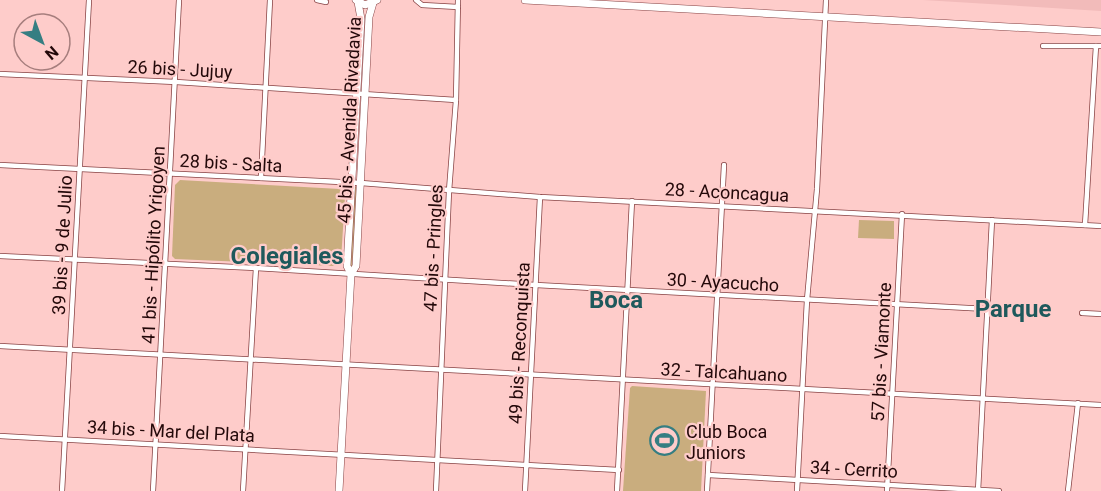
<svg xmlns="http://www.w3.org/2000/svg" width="1101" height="491" font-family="Roboto,sans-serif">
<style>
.built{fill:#f2bbba}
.green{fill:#c9ad7e}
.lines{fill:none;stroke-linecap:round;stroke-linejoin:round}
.street-casing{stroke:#874243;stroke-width:6}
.secondary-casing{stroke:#874243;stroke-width:8}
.street{stroke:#fff;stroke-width:4.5}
.secondary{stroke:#fff;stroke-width:7}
.labels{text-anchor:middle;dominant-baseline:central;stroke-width:4.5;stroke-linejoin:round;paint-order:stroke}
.street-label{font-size:18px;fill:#230809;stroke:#feccca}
.poi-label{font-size:18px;fill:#230809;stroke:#feccca;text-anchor:start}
.district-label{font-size:24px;font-weight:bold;fill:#1e595c;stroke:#feccca}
</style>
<rect width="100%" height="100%" fill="#feccca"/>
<!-- built -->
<polygon class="built" points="923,0 1101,0 1101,11"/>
<!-- green -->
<g class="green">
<polygon points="180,180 340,189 345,196 341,260 334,266 175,259 172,256 175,185"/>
<polygon points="355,187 358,187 352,266 350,266"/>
<polygon points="859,220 894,221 894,239 858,238"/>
<polygon points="632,386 706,391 701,491 623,491 630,388"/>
</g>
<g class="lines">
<defs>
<g id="street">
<polyline points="317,0 326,2"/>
<polyline points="416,0 422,5 458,7"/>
<polyline points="1043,46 1101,46"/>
<polyline points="0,74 176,82 456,100"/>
<polyline points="0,165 361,183 540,197 1101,226"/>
<polyline points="261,178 270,0"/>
<polyline points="1085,225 1096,46"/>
<polyline points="0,256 256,268 536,285 987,309"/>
<polyline points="1082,313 1101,314"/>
<polyline points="0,346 1101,405"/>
<polyline points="0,436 619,470"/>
<polyline points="708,475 999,491"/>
<polyline points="62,491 89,0"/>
<polyline points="153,491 179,0"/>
<polyline points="243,491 256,268"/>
<polyline points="436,491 449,191 456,100 458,0"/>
<polyline points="525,491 540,197"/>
<polyline points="617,491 632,201"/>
<polyline points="707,491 724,165"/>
<polyline points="797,491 807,300 817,189 826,0"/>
<polyline points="887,491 902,214"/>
<polyline points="978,491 992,220"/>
<polyline points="1068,491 1078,403"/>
</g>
<g id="secondary">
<polyline points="356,0 365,5 377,0"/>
<polyline points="525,0 1101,32"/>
<polyline points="351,274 356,266 369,17 373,3"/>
<polyline points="339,491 351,274 347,266 361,19 358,2"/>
</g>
</defs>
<!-- street casing -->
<use href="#street" class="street-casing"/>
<!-- secondary casing -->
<use href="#secondary" class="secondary-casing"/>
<!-- street -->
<use href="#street" class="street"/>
<!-- secondary -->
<use href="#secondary" class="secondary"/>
</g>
<!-- icons -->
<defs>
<symbol id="stadium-ring" viewBox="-11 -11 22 22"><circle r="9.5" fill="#feccca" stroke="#357e82" stroke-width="1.5"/><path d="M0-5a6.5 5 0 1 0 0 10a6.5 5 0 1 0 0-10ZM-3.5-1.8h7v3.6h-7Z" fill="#357e82"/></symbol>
</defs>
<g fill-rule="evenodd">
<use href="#stadium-ring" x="648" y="424" width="33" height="33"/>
</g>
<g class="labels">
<!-- street labels -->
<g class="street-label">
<text transform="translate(180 69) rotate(3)">26 bis - Jujuy</text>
<text transform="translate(349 120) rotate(-87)">45 bis - Avenida Rivadavia</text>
<text transform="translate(231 163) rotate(3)">28 bis - Salta</text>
<text transform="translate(727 192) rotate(3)">28 - Aconcagua</text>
<text transform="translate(62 245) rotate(-87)">39 bis - 9 de Julio</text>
<text transform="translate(153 245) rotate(-87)">41 bis - Hipólito Yrigoyen</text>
<text transform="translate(433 248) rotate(-87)">47 bis - Pringles</text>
<text transform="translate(723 282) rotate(3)">30 - Ayacucho</text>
<text transform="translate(519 343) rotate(-87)">49 bis - Reconquista</text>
<text transform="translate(881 352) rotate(-87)">57 bis - Viamonte</text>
<text transform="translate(724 372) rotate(3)">32 - Talcahuano</text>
<text transform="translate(171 431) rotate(3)">34 bis - Mar del Plata</text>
<text transform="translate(854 469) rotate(3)">34 - Cerrito</text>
</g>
<!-- poi labels -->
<g class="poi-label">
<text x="686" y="431">Club Boca<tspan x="686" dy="21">Juniors</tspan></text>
</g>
<!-- district labels -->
<g class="district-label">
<text x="287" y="256">Colegiales</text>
<text x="616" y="300">Boca</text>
<text x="1013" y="309">Parque</text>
</g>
</g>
<!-- north arrow -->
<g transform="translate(42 42) rotate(139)"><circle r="28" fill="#feccca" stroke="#a67e7d" stroke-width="1.5"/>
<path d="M0-4.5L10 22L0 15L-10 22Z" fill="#357e82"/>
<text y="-9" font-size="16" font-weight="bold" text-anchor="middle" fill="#230809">N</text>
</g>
</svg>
